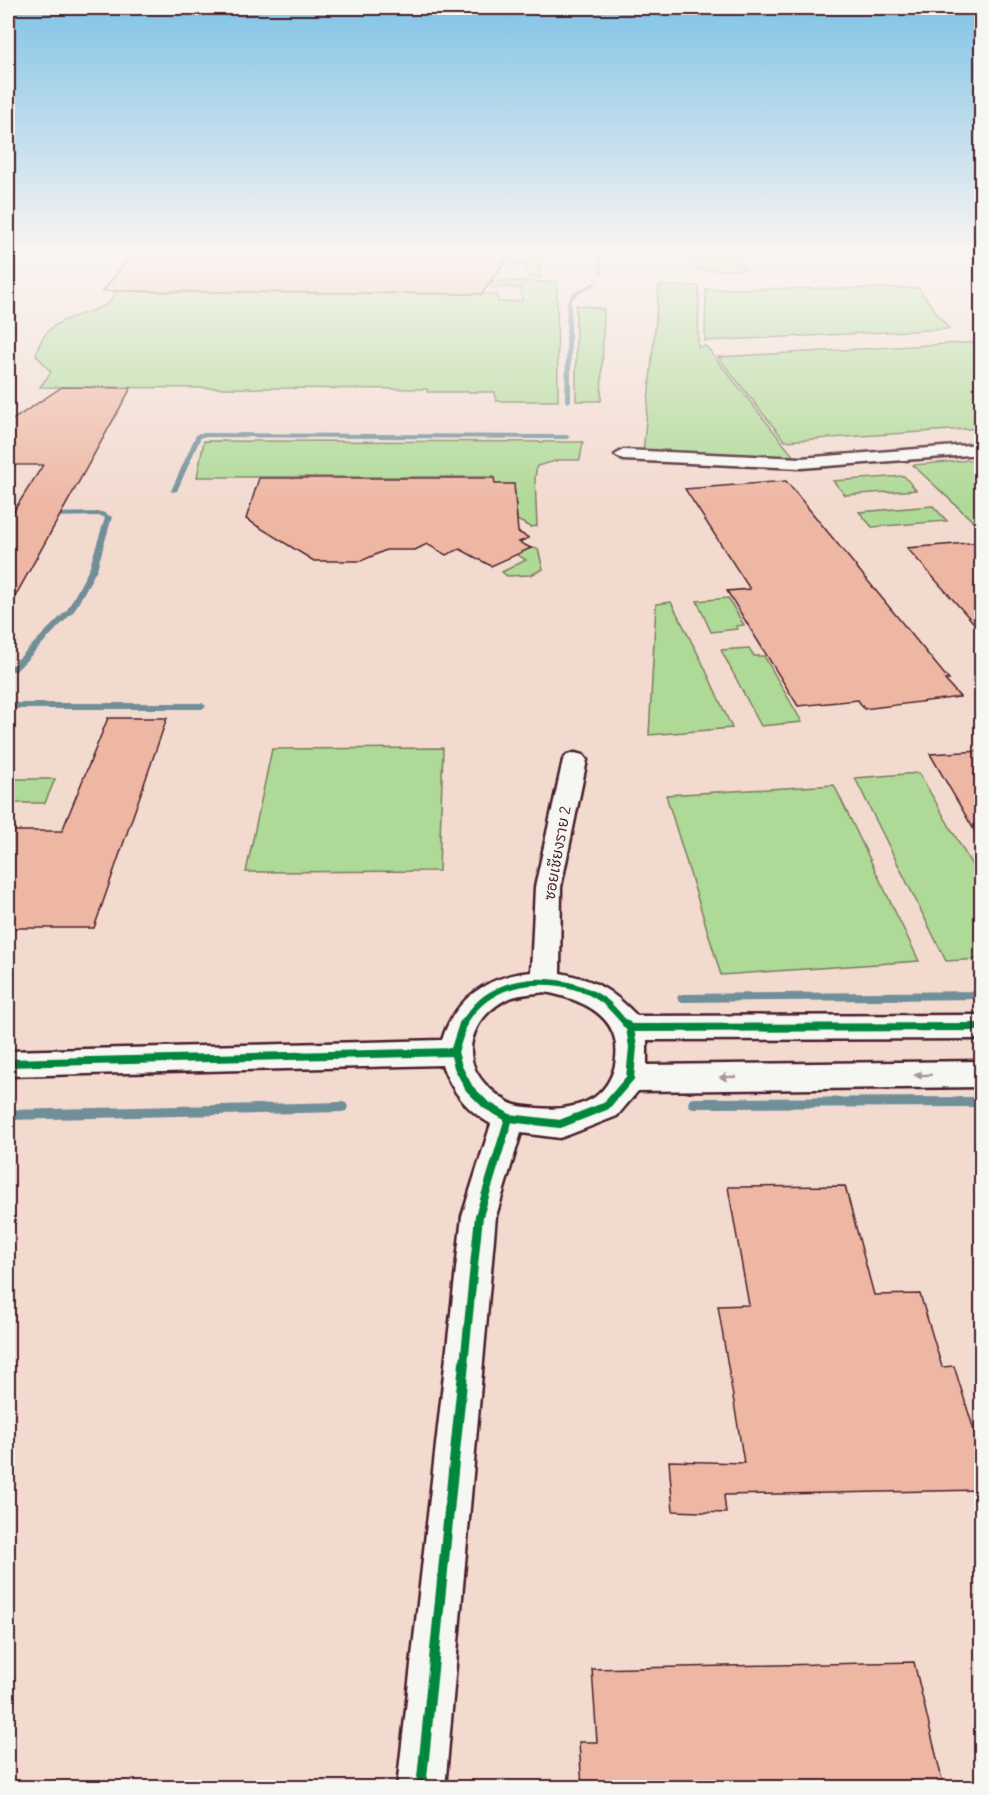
<svg xmlns="http://www.w3.org/2000/svg" width="989" height="1795" font-family="Delius,'Playpen Sans Thai',sans-serif">
<style>
.built{fill:#f2dacf}
.green{fill:#aed996;stroke:#7c7c60;stroke-width:1.5}
.lines{fill:none;stroke-linecap:round;stroke-linejoin:round}
.stream{fill:#6f8f99;fill-rule:evenodd}
.building{fill:#eeb7a4;stroke:#4a1f2b;stroke-width:1.5}
.street-casing{stroke:#4a1f2b;stroke-width:5}
.street{fill:#f6f6f2;fill-rule:evenodd}
.cycleway-far2-casing{stroke:#f6f6f2;stroke-width:10}
.cycleway-far1-casing{stroke:#f6f6f2;stroke-width:11}
.cycleway-casing{stroke:#f6f6f2;stroke-width:14}
.cycleway-far2{stroke:#00873e;stroke-width:6}
.cycleway-far1{stroke:#00873e;stroke-width:8}
.cycleway{stroke:#00873e;stroke-width:10}
.oneway{fill:#a99598}
.labels{text-anchor:middle;dominant-baseline:central;stroke-width:4.5;stroke-linejoin:round;paint-order:stroke}
.street-label{font-size:15px;fill:#4a1f2b;stroke:#f6f6f2}
</style>
<rect width="100%" height="100%" fill="#f4e9e2"/>
<filter id="ink" filterUnits="userSpaceOnUse"><feTurbulence type="fractalNoise" baseFrequency=".0167" numOctaves="2"/><feDisplacementMap in="SourceGraphic" scale="12" xChannelSelector="R" yChannelSelector="G"/><feConvolveMatrix kernelMatrix="1 2 1 2 8 2 1 2 1" color-interpolation-filters="sRGB"/></filter>
<g filter="url(#ink)">
<!-- built -->
<polygon class="built" points="8,255 981,255 981,1787 8,1788"/>
<!-- green -->
<g class="green">
<polygon points="515,255 537,255 541,277 528,277 527,265 498,265 496,258"/>
<polygon points="691,255 737,255 745,270 698,270"/>
<path d="M491 281 557 282 558 401H496L495 392H427V389L40 387 51 372 36 355C45 316 75 320 105 305 110 303 114 296 117 291L497 294 498 302 522 301 521 288 491 287Z"/>
<polygon points="659,286 699,286 698,347 706,346 794,457 643,453"/>
<polygon points="918,288 949,329 705,341 706,289"/>
<polygon points="576,305 604,309 601,401 576,401"/>
<polygon points="981,342 981,428 785,441 718,357"/>
<polygon points="204,441 583,442 580,460 559,460 537,466 535,477 537,526 531,527 517,520 514,484 495,484 494,477 197,477"/>
<polygon points="981,459 982,526 978,526 913,465"/>
<polygon points="904,476 916,490 845,495 833,481"/>
<polygon points="933,506 947,521 872,527 859,512"/>
<polygon points="531,548 538,549 543,569 531,575 507,576 502,572 526,560 516,554"/>
<polygon points="728,598 744,625 736,626 738,629 711,632 697,601"/>
<polygon points="671,602 702,662 732,728 649,735 656,604"/>
<polygon points="749,648 754,656 764,656 802,722 761,726 721,650"/>
<polygon points="443,748 439,871 246,872 272,749"/>
<polygon points="919,773 981,881 981,959 946,961 855,778"/>
<polygon points="8,779 55,779 45,803 8,803"/>
<polygon points="834,785 919,961 721,975 666,795"/>
</g>
<g class="lines">
<!-- stream -->
<g class="stream">
<polygon points="597,255 601,255 603,274 599,273"/>
<polygon points="594,282 598,283 577,295 571,301 571,401 568,403 565,401 567,301 573,293"/>
<polygon points="199,433 567,435 570,437 567,439 201,437 177,491 172,492 171,491 196,435"/>
<polygon points="102,512 112,517 97,569 74,611 16,671 10,671 10,667 67,610 89,569 105,518 101,516 48,517 45,515 48,513"/>
<polygon points="8,703 202,703 206,706 202,709 8,709"/>
<polygon points="982,991 982,999 683,1002 679,1001 677,998 679,995 683,994"/>
<polygon points="982,1097 982,1107 694,1108 690,1107 688,1103 690,1099 694,1098"/>
<polygon points="342,1102 346,1103 348,1107 346,1111 342,1112 8,1120 8,1110"/>
</g>
</g>
<!-- building -->
<g class="building">
<polygon points="131,255 509,255 482,294 103,291"/>
<polygon points="62,387 131,388 8,609 8,520 43,465 8,465 8,423"/>
<polygon points="259,478 494,478 495,484 514,484 518,532 529,538 519,542 531,548 491,566 460,549 446,555 427,544 415,550 386,550 361,561 314,561 246,519"/>
<polygon points="786,481 949,680 945,680 960,697 864,709 858,700 798,706 727,591 750,589 685,489"/>
<polygon points="981,542 981,631 907,548"/>
<polygon points="108,718 167,718 94,928 8,928 8,831 62,831"/>
<polygon points="981,751 981,842 930,754"/>
<polygon points="845,1186 874,1295 920,1294 942,1367 954,1366 978,1443 981,1443 981,1490 724,1495 726,1513 673,1511 669,1461 744,1463 718,1306 749,1305 728,1187"/>
<polygon points="914,1662 944,1788 582,1788 579,1742 597,1742 592,1669"/>
</g>
<g class="lines">
<defs>
<g id="street">
<polygon points="982,444 982,454 801,468 623,460 615,455 623,450 801,458"/>
<path d="M575 753 583 755 587 760 561 887 560 973C596 980 612 990 637 1016L982 1015V1039L647 1040V1065L982 1061V1087L638 1091 617 1116 571 1134 560 1138 521 1133 496 1216 445 1788H397L462 1216 491 1124C466 1110 452 1091 442 1065L8 1076V1051L442 1040C455 998 488 976 531 972L535 887 563 760 567 755ZM545 992C581 999 621 1015 616 1058 615 1073 607 1088 595 1097 578 1108 557 1110 537 1108 530 1107 522 1107 515 1105 505 1102 496 1094 488 1087 458 1058 470 1020 505 1000 517 994 532 994 545 992Z"/>
</g>
</defs>
<!-- street casing -->
<use href="#street" class="street-casing"/>
<!-- street -->
<use href="#street" class="street"/>
<defs>
<path id="cycleway-far2" d="M462 1025C471 1012 480 1000 494 993 526 975 576 979 605 1002 613 1008 620 1018 627 1025"/>
<g id="cycleway-far1">
<polyline points="463,1024 454,1052 458,1067 469,1088 486,1105 509,1118 560,1124 606,1106 630,1078 633,1047 630,1028"/>
<polyline points="626,1024 630,1028"/>
<polyline points="630,1028 982,1027"/>
<polyline points="8,1063 454,1052"/>
<polyline points="464,1364 479,1216 509,1118"/>
</g>
<polyline id="cycleway" points="421,1788 464,1363"/>
</defs>
<!-- cycleway-far2 casing -->
<use href="#cycleway-far2" class="cycleway-far2-casing"/>
<!-- cycleway-far1 casing -->
<use href="#cycleway-far1" class="cycleway-far1-casing"/>
<!-- cycleway casing -->
<use href="#cycleway" class="cycleway-casing"/>
<!-- cycleway-far2 -->
<use href="#cycleway-far2" class="cycleway-far2"/>
<!-- cycleway-far1 -->
<use href="#cycleway-far1" class="cycleway-far1"/>
<!-- cycleway -->
<use href="#cycleway" class="cycleway"/>
</g>
<!-- one-way arrows -->
<defs><path id="oneway-solid" d="M-6-.8H1V-3.2L6.5 0L1 3.2V.8H-6Z" transform="scale(1.5)"/></defs>
<g class="oneway">
<use href="#oneway-solid" transform="translate(923 1075) rotate(179)"/>
<use href="#oneway-solid" transform="translate(728 1077) rotate(179)"/>
</g>
</g>
<!-- sky -->
<linearGradient id="sky" x2="0" y2="1"><stop stop-color="#81c3e6"/><stop offset="0.5" stop-color="#faf5f2"/><stop offset="1" stop-color="#faf5f2" stop-opacity="0"/></linearGradient>
<rect width="989" height="506" fill="url(#sky)"/>
<g class="labels">
<!-- street labels -->
<g class="street-label">
<text transform="translate(557 853) rotate(-80)">ซอยเชียงราย 2</text>
</g>
</g>
<!-- margin -->
<rect width="989" height="1795" fill="none" stroke="#f6f6f2" stroke-width="30"/>
<rect x="15" y="15" width="959" height="1765" fill="none" stroke="#4a1f2b" stroke-width="2" filter="url(#ink)"/>
</svg>
